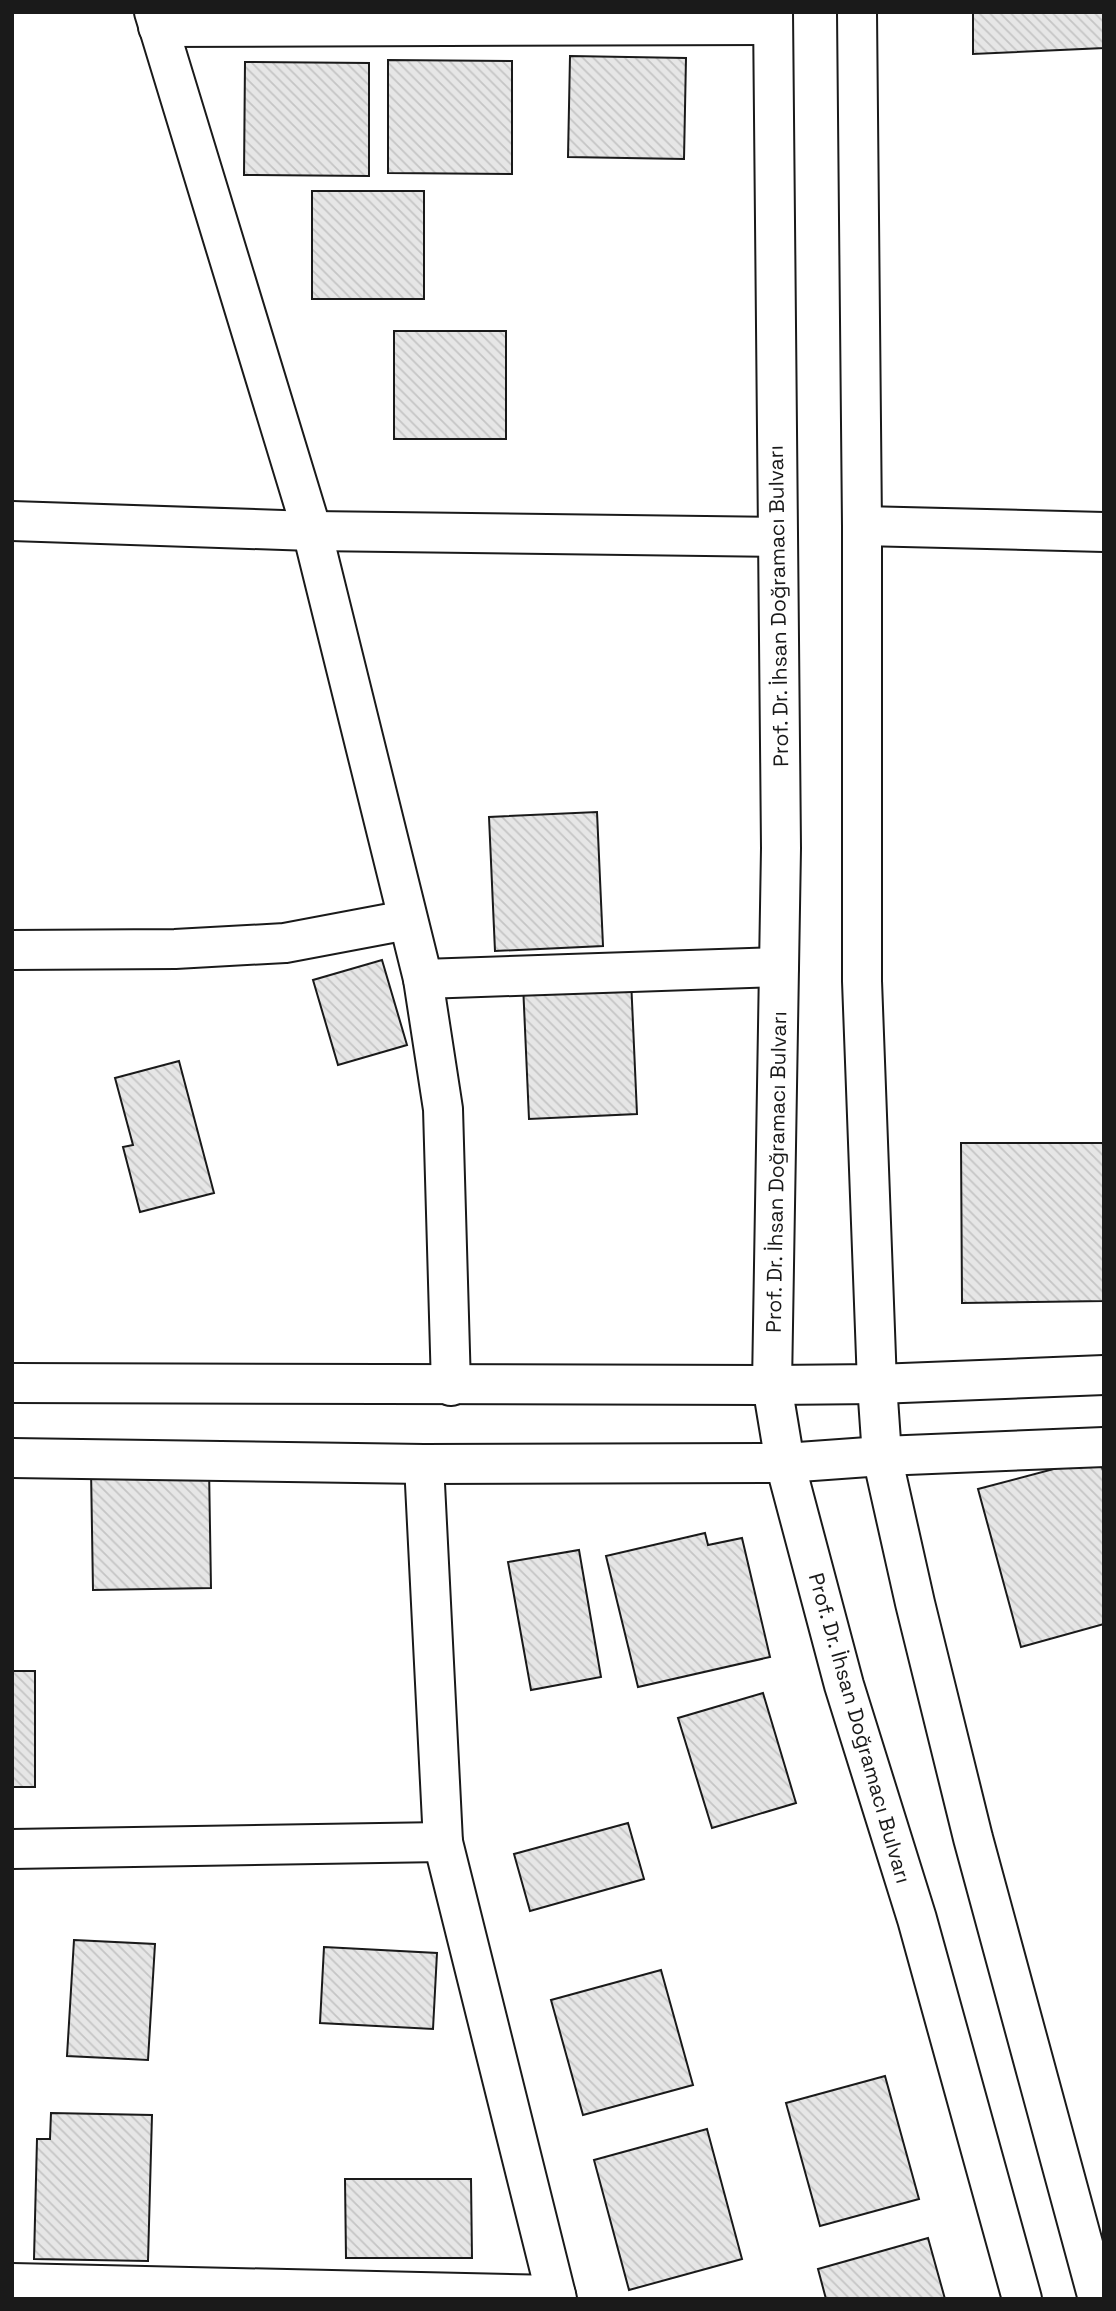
<svg xmlns="http://www.w3.org/2000/svg" width="1116" height="2311" font-family="'Space Grotesk',sans-serif">
<style>
.building{fill:url(#building-back-hatch);stroke:#1a1a1a;stroke-width:2}
.lines{fill:none;stroke-linecap:round;stroke-linejoin:round}
.minor-casing{stroke:#1a1a1a;stroke-width:42}
.major-casing{stroke:#1a1a1a;stroke-width:42}
.minor{stroke:#fff;stroke-width:38}
.major{stroke:#fff;stroke-width:38}
.labels{text-anchor:middle;dominant-baseline:central;stroke-width:5;stroke-linejoin:round;paint-order:stroke}
.street-label{font-size:21px;fill:#1a1a1a;stroke:#fff}
</style>
<defs>
<pattern id="building-back-hatch" width="6" height="6" patternUnits="userSpaceOnUse" patternTransform="scale(1.75)"><rect width="6" height="6" fill="#e6e6e6"/><path d="M-1 5l2 2M0 0l6 6M5-1l2 2" fill="none" stroke="#c5c5c5"/></pattern>
</defs>
<rect width="100%" height="100%" fill="#fff"/>
<!-- building -->
<g class="building">
<polygon points="973,12 1104,12 1104,48 973,54"/>
<polygon points="570,56 686,58 684,159 568,157"/>
<polygon points="388,60 512,61 512,174 388,173"/>
<polygon points="245,62 369,63 369,176 244,175"/>
<rect x="312" y="191" width="112" height="108"/>
<rect x="394" y="331" width="112" height="108"/>
<polygon points="597,812 603,946 495,951 489,817"/>
<polygon points="382,960 407,1045 338,1065 313,980"/>
<polygon points="631,979 637,1114 529,1119 523,984"/>
<polygon points="179,1061 214,1193 140,1212 123,1147 133,1145 115,1078"/>
<polygon points="961,1143 1103,1143 1104,1301 962,1303"/>
<polygon points="1099,1457 1104,1474 1104,1624 1021,1647 978,1489"/>
<polygon points="209,1467 211,1588 93,1590 91,1469"/>
<polygon points="705,1533 708,1545 742,1538 770,1657 638,1687 606,1556"/>
<polygon points="579,1550 601,1677 531,1690 508,1562"/>
<rect x="12" y="1671" width="23" height="116"/>
<polygon points="763,1693 796,1803 712,1828 678,1718"/>
<polygon points="628,1823 644,1879 530,1911 514,1854"/>
<polygon points="74,1940 155,1944 148,2060 67,2056"/>
<polygon points="324,1947 437,1953 433,2029 320,2023"/>
<polygon points="661,1970 693,2085 583,2115 551,2000"/>
<polygon points="885,2076 919,2199 820,2226 786,2103"/>
<polygon points="51,2113 152,2115 148,2261 34,2259 37,2139 50,2139"/>
<polygon points="707,2129 742,2259 629,2290 594,2160"/>
<polygon points="345,2179 471,2179 472,2258 346,2258"/>
<polygon points="928,2238 945,2299 826,2299 818,2269"/>
</g>
<g class="lines">
<defs>
<g id="minor">
<polyline points="154,12 312,531 423,979 443,1109 451,1386"/>
<polyline points="158,27 773,25"/>
<polyline points="12,521 312,531 778,537"/>
<polyline points="862,526 1104,532"/>
<polyline points="12,950 175,949 285,943 407,920"/>
<polyline points="423,979 779,967"/>
<polyline points="12,1383 772,1385 877,1384 1104,1375"/>
<polyline points="12,1458 424,1464 785,1463 882,1456 1104,1447"/>
<polyline points="424,1464 443,1842 557,2299"/>
<polyline points="12,1849 443,1842"/>
<polyline points="12,2283 556,2295"/>
</g>
<g id="major">
<polyline points="773,12 781,848 772,1385 785,1463 844,1685 917,1919 1022,2299"/>
<polyline points="857,12 862,526 862,981 877,1384 882,1456 915,1603 973,1838 1098,2299"/>
</g>
</defs>
<!-- minor casing -->
<use href="#minor" class="minor-casing"/>
<!-- major casing -->
<use href="#major" class="major-casing"/>
<!-- minor -->
<use href="#minor" class="minor"/>
<!-- major -->
<use href="#major" class="major"/>
</g>
<g class="labels">
<!-- street labels -->
<g class="street-label">
<text transform="translate(778 606) rotate(-91)">Prof. Dr. İhsan Doğramacı Bulvarı</text>
<text transform="translate(776 1172) rotate(-89)">Prof. Dr. İhsan Doğramacı Bulvarı</text>
<text transform="translate(860 1728) rotate(74)">Prof. Dr. İhsan Doğramacı Bulvarı</text>
</g>
</g>
<!-- border -->
<rect width="1116" height="2311" fill="none" stroke="#1a1a1a" stroke-width="28"/>
</svg>
